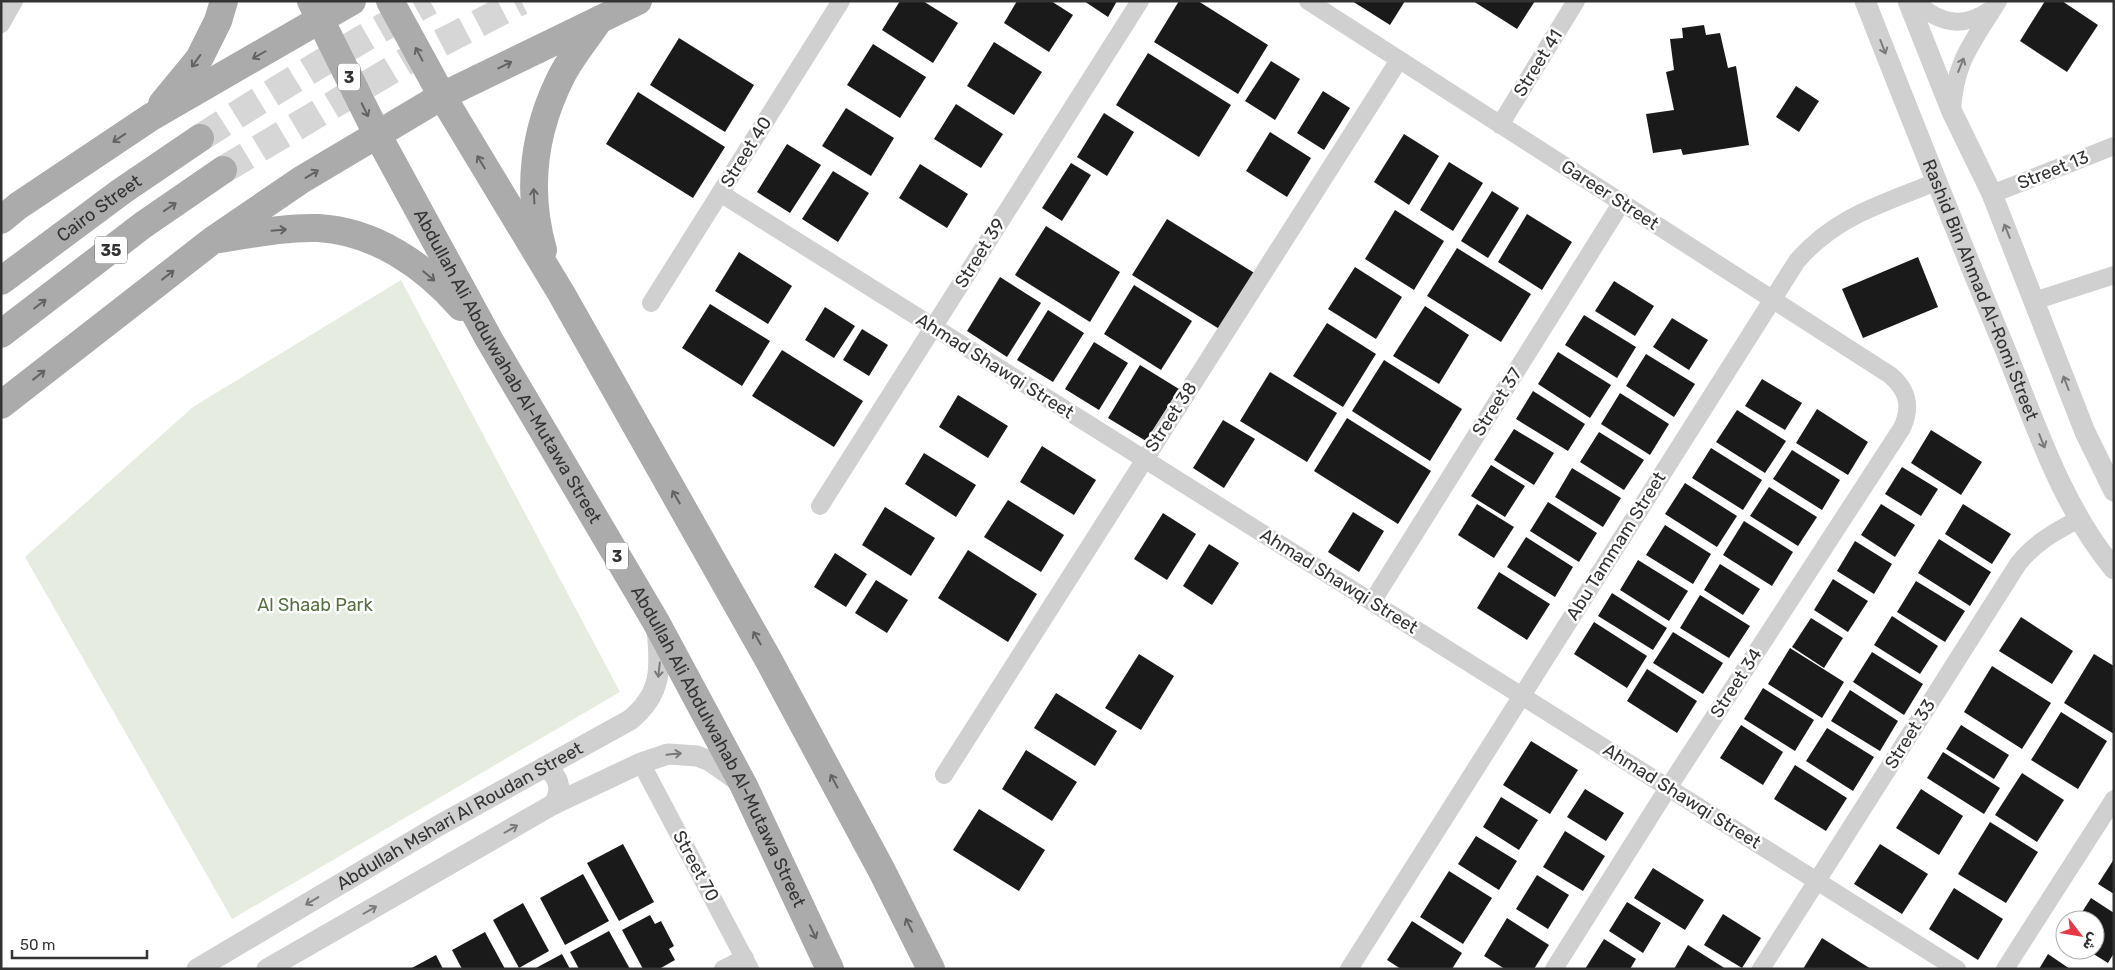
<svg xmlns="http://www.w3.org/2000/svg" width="2115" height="970" font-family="Rubik,Cairo,sans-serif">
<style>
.green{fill:#e6ecdf}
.building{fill:#1a1a1a}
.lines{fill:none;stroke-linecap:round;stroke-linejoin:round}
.primary-tunnel{stroke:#d6d6d6;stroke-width:28;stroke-dasharray:28 14;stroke-linecap:butt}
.minor{stroke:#d0d0d0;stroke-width:18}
.tertiary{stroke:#d0d0d0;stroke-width:21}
.primary{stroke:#ababab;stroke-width:28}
.oneway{stroke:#7a7a7a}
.oneway2{stroke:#636363}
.labels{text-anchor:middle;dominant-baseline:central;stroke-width:5;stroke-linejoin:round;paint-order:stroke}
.shield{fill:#fff;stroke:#707070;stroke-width:1}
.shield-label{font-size:16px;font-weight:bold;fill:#333}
.street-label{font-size:18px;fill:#333;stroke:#fff}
.park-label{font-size:18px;fill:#56703f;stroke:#fff}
</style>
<rect width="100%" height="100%" fill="#fff"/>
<!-- green -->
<polygon class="green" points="401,280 620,692 232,919 25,557 193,407"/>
<!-- building -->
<g class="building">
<polygon points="900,1 923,1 958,23 933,63 882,30"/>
<polygon points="1017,1 1051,1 1073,15 1049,52 1004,23"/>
<polygon points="1084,1 1117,1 1108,17"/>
<polygon points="1179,1 1198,1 1268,45 1238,94 1154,42"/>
<polygon points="1352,1 1405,1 1390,25"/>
<polygon points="1473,1 1535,1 1517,29"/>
<polygon points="2045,1 2062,1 2098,25 2067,72 2020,41"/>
<polygon points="1704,25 1706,35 1720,33 1728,68 1736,66 1749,145 1683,155 1681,149 1653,153 1646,114 1674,110 1666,72 1674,70 1670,39 1683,38 1682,28"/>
<polygon points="679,38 754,85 725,132 650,85"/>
<polygon points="994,42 1042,72 1014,115 967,86"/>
<polygon points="873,44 926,77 900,118 847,85"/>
<polygon points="1148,53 1231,105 1199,157 1116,105"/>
<polygon points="1271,61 1300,79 1275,120 1245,101"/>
<polygon points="1796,86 1819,101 1799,132 1776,117"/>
<polygon points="1323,91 1350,108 1324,150 1297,133"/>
<polygon points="638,92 725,147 693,198 606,144"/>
<polygon points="956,104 1003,134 981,168 934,139"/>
<polygon points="846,108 894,138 871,176 822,146"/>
<polygon points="1104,113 1134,132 1107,176 1077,157"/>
<polygon points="1270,132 1311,158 1287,197 1246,171"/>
<polygon points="1404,134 1439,156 1409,205 1374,182"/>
<polygon points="787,144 821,165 790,213 757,192"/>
<polygon points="1449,162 1483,183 1453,231 1420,210"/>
<polygon points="1071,163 1091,175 1062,221 1042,208"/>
<polygon points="920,164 968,194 947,228 899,198"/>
<polygon points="833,171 869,193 838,242 802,219"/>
<polygon points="1492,191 1519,208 1488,258 1461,241"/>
<polygon points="1395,210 1444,241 1414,290 1365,259"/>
<polygon points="1527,214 1572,242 1542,290 1498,262"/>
<polygon points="1167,219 1256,274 1221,330 1132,275"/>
<polygon points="1046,226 1120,272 1090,322 1015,275"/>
<polygon points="1457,248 1531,294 1501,342 1427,296"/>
<polygon points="739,252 792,286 768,324 715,291"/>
<polygon points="1918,257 1938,307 1863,338 1842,289"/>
<polygon points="1355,267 1402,297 1376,339 1328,309"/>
<polygon points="1000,277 1041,303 1007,357 967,331"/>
<polygon points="1614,281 1654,306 1635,336 1595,311"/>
<polygon points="1134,285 1192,321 1161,370 1104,334"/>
<polygon points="710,304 770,341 742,386 682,348"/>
<polygon points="1425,306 1469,335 1439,384 1393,356"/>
<polygon points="825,307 855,326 834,358 805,340"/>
<polygon points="1048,310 1084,333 1053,382 1017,360"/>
<polygon points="1584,315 1636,347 1617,378 1565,345"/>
<polygon points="1672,318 1708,340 1689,370 1653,347"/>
<polygon points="1327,323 1376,354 1343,407 1293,376"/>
<polygon points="862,329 888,345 869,376 843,360"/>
<polygon points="1094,342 1128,363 1099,410 1065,389"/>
<polygon points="782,350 863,401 834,447 752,396"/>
<polygon points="1558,352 1611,385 1590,418 1538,384"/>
<polygon points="1646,354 1695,384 1674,417 1626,386"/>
<polygon points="1384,360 1462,409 1430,461 1352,411"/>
<polygon points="1140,365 1179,389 1146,441 1108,418"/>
<polygon points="1270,372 1337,413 1307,462 1240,421"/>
<polygon points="1762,379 1802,403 1785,430 1745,406"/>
<polygon points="1533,391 1585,424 1568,451 1516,419"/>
<polygon points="1620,393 1669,424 1650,455 1601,424"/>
<polygon points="958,395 1008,426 988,458 939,427"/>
<polygon points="1817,409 1868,442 1848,475 1796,443"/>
<polygon points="1737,410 1786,441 1765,473 1716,442"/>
<polygon points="1347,418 1431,471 1398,524 1314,471"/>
<polygon points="1223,420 1255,439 1224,488 1193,468"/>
<polygon points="1514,429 1554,453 1534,485 1494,460"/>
<polygon points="1931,430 1982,462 1961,495 1911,463"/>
<polygon points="1599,432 1644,460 1624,490 1580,462"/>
<polygon points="1042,446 1096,480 1074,515 1020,482"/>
<polygon points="1711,448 1762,480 1743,510 1692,478"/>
<polygon points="1792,450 1840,480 1822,510 1773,479"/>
<polygon points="924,453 976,485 956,517 905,484"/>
<polygon points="1491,465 1525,486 1505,517 1471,496"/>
<polygon points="1902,467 1938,489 1921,516 1885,494"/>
<polygon points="1572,468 1621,498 1603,527 1555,497"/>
<polygon points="1685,483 1737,516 1717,547 1665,514"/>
<polygon points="1769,487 1817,517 1798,546 1750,516"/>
<polygon points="1008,500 1064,535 1041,572 984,537"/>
<polygon points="1548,502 1597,533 1579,562 1530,531"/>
<polygon points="1477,504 1514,527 1494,558 1458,535"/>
<polygon points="1881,504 1915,525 1895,557 1861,535"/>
<polygon points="1963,504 2011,534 1992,564 1945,534"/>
<polygon points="885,507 935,538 911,576 862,545"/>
<polygon points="1353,512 1384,531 1359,572 1328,552"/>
<polygon points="1163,513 1196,534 1167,580 1134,559"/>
<polygon points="1744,521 1793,552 1772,586 1723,555"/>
<polygon points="1665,525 1711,554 1693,584 1646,555"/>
<polygon points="1526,537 1573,567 1555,597 1507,567"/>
<polygon points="1939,539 1991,572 1970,606 1918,573"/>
<polygon points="1855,541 1892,564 1874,594 1837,571"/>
<polygon points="1209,544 1239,563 1212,605 1183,586"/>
<polygon points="968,550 1037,594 1008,642 938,598"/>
<polygon points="835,553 867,574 846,607 814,587"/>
<polygon points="1638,560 1688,591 1669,621 1620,590"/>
<polygon points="1720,564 1760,589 1743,615 1704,590"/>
<polygon points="1499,572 1550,604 1527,640 1477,608"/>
<polygon points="1833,579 1868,601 1848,632 1814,610"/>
<polygon points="876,580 908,600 887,633 855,613"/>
<polygon points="1916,581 1965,611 1945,642 1897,612"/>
<polygon points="1612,593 1667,628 1653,650 1598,616"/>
<polygon points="1700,595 1750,626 1729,658 1680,628"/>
<polygon points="1892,616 1938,646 1920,674 1874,645"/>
<polygon points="2021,617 2073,651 2052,684 1999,651"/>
<polygon points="1811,618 1843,638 1824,668 1792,647"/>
<polygon points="1594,622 1647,656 1627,688 1574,654"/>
<polygon points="1673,632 1723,663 1703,694 1653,663"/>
<polygon points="1790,648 1844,682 1822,718 1768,684"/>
<polygon points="1872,652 1923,684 1904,715 1853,682"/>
<polygon points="1139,654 1174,676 1141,730 1105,708"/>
<polygon points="2094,654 2114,666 2114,734 2064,703"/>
<polygon points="1992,666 2051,703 2022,749 1964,712"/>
<polygon points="1647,669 1697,701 1677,733 1627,701"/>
<polygon points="1763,688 1814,720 1795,751 1744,719"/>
<polygon points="1850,690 1898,721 1880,751 1831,721"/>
<polygon points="1056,693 1117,731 1095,766 1034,728"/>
<polygon points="2061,712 2107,741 2078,789 2031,760"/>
<polygon points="1741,725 1783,752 1763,785 1720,758"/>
<polygon points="1961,725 2009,755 1994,779 1946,749"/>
<polygon points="1827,728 1874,757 1853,791 1806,761"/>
<polygon points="1531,741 1578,770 1550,814 1503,785"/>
<polygon points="1026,750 1077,782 1052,821 1002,789"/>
<polygon points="1943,752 2000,788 1984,814 1927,778"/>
<polygon points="1795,765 1847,798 1826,831 1774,799"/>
<polygon points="2022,773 2064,800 2037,842 1995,815"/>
<polygon points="1585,789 1624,813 1606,841 1567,817"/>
<polygon points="1921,789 1963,816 1939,855 1896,828"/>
<polygon points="1501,797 1538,820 1519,850 1483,827"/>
<polygon points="979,809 1045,850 1019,891 953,850"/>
<polygon points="1990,822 2038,852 2006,903 1958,874"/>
<polygon points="1565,831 1605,856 1583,891 1543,867"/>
<polygon points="1476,836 1517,861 1499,890 1458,864"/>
<polygon points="623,844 654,902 619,921 587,863"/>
<polygon points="1880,844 1928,874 1902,914 1854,884"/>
<polygon points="2114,859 2114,894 2098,884"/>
<polygon points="1653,868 1704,900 1685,930 1634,898"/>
<polygon points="1449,871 1492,898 1463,944 1420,917"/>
<polygon points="583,874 609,921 565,945 540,898"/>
<polygon points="1537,875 1569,895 1548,929 1516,909"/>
<polygon points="1954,888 2003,919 1978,960 1929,929"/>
<polygon points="2091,898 2114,913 2114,953 2108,963 2087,950 2095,950 2095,920 2077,920"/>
<polygon points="1627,902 1661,923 1643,953 1609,931"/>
<polygon points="523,903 549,951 519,968 493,920"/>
<polygon points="1723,914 1761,938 1742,968 1704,945"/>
<polygon points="650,915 655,924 661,921 674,946 669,949 675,960 659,969 643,969 622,930"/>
<polygon points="1507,918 1549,945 1534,969 1505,969 1484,956"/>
<polygon points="1412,921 1462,953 1452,969 1401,969 1387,960"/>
<polygon points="609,931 630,969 579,969 570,952"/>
<polygon points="485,932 505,969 462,969 452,950"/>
<polygon points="1822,938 1871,969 1803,969"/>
<polygon points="1604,939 1636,959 1630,969 1585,969"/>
<polygon points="1688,945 1726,969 1674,969"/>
<polygon points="562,954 570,969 534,969"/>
<polygon points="2048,954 2070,969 2039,969"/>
<polygon points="436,955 443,969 410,969"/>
</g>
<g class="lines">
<!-- primary-tunnel -->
<g class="primary-tunnel">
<path d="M200 138C275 90 352 44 430 1"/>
<polyline points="223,170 410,59 521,1"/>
</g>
<!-- minor -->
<g class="minor">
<path d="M1308 1 1890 375C1908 390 1912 406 1902 428L1668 788 1554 969"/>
<path d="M1915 1C1939 24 1963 29 1990 10"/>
<polyline points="1,24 14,1"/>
<path d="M1952 112C1954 62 1973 42 1998 1"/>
<polyline points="1500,125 1576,1"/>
<polyline points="720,193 1957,969"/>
<polyline points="1992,194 2114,146"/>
<polyline points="2034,301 2114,275"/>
<polyline points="651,303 841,1"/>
<polyline points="820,506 1140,1"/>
<polyline points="1372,602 1622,202"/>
<polyline points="641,763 750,969"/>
<polyline points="944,775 1399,60"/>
<polyline points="723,969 745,958"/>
<path d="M1349 969 1797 261C1836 216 1882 204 1936 182"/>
<path d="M1761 969 2018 564C2034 543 2056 531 2079 519"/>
<polyline points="2005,969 2114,799"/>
</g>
<!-- tertiary -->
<g class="tertiary">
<path id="s1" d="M1865 1C1911 118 1957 234 2005 349 2036 425 2061 505 2114 569"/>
<polyline points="1908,1 1952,112 1992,194 2085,432 2114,491"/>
<path d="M544 767C559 775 563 789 554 804"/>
<path id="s2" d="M197 969 438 826 630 720C662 694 661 668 657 630"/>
<polyline points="267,969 554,804 641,763 668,754 697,756 710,761 741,783"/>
</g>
<!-- primary -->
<g class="primary">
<path id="s3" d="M311 1 377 134 490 341 656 622 744 786 830 969"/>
<polyline points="390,1 442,96 561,293 768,659 882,871 931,969"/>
<polyline points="162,104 199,59 218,21 224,1"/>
<polyline points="1,220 18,206 151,117 352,1"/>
<path d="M220 239C252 234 285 227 318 228 375 231 425 266 461 307"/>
<path d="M543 250C526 190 534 130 562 75 572 56 587 38 599 20"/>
<path id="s4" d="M1 281 122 191 200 138"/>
<polyline points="1,334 143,225 223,170"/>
<polyline points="1,405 213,240 301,180 442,96 638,1"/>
</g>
</g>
<!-- one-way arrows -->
<defs><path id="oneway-shaft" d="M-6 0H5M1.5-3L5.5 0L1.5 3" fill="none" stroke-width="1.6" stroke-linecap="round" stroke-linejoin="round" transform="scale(1.25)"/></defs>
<g class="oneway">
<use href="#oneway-shaft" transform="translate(1883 47) rotate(69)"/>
<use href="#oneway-shaft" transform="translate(1961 65) rotate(-68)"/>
<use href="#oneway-shaft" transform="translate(2007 231) rotate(-112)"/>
<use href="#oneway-shaft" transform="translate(2066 383) rotate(-111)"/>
<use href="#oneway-shaft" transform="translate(2042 441) rotate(68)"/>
<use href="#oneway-shaft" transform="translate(659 670) rotate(96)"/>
<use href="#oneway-shaft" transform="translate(674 754) rotate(-6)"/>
<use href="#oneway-shaft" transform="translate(511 829) rotate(-30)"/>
<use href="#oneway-shaft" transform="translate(312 901) rotate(149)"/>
<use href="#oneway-shaft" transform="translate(370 910) rotate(-30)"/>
</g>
<g class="oneway2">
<use href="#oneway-shaft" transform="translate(419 54) rotate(-118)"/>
<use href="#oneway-shaft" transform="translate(259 55) rotate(150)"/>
<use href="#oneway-shaft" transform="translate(196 61) rotate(126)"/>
<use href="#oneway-shaft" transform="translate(505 65) rotate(-26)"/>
<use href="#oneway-shaft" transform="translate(365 110) rotate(64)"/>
<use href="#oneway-shaft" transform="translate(119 138) rotate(146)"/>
<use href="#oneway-shaft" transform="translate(481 162) rotate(-121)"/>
<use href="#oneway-shaft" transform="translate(312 174) rotate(-31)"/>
<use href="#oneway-shaft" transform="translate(534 196) rotate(-93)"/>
<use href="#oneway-shaft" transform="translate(170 207) rotate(-34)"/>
<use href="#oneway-shaft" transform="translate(279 230) rotate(-5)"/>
<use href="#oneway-shaft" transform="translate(168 275) rotate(-38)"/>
<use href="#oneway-shaft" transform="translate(429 276) rotate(40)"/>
<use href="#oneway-shaft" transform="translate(40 304) rotate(-37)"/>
<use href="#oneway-shaft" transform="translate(39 375) rotate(-38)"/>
<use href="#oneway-shaft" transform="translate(676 497) rotate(-120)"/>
<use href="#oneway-shaft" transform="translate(757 638) rotate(-120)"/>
<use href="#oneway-shaft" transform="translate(834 781) rotate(-118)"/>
<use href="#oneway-shaft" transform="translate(909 925) rotate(-116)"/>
<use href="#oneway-shaft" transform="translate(813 932) rotate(65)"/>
</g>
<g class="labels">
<!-- shield labels -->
<g class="shield">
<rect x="338" y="63.5" width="22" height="27" rx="4"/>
<rect x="95" y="236.5" width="32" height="27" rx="4"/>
<rect x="606" y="542.5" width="22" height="27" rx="4"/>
</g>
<g class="shield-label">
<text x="349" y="77">3</text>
<text x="111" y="250">35</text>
<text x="617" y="556">3</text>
</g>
<!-- street labels -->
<g class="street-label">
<text transform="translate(1538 63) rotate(-58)">Street 41</text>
<text transform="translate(746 152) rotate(-58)">Street 40</text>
<text transform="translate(2053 170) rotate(-22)">Street 13</text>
<text transform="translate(1610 195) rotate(33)">Gareer Street</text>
<text stroke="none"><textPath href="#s4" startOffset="122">Cairo Street</textPath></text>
<text transform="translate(980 253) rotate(-58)">Street 39</text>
<text stroke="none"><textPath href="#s1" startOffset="311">Rashid Bin Ahmad Al-Romi Street</textPath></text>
<text stroke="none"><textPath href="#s3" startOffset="415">Abdullah Ali Abdulwahab Al-Mutawa Street</textPath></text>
<text transform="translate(995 366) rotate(32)">Ahmad Shawqi Street</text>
<text transform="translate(1497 402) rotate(-58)">Street 37</text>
<text transform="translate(1171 417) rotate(-57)">Street 38</text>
<text transform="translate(1616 546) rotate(-58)">Abu Tammam Street</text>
<text transform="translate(1339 581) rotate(32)">Ahmad Shawqi Street</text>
<text transform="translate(1736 683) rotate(-57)">Street 34</text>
<text transform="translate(1910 734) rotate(-58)">Street 33</text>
<text stroke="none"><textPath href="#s3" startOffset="850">Abdullah Ali Abdulwahab Al-Mutawa Street</textPath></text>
<text transform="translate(1682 796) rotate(32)">Ahmad Shawqi Street</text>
<text stroke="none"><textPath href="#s2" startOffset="304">Abdullah Mshari Al Roudan Street</textPath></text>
<text transform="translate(696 866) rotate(62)">Street 70</text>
</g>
<!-- park labels -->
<g class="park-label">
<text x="315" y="605">Al Shaab Park</text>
</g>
</g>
<!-- border -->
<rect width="2115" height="970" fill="none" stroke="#333333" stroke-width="5"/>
<!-- north arrow -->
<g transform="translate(2080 935) rotate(121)"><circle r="24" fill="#ffffff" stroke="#adadad"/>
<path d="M0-4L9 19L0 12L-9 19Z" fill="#e63946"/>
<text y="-8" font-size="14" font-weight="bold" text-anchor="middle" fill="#333333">ش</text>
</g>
<!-- scale -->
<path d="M12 950v8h135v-8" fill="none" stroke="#333333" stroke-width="2.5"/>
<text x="20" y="950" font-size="15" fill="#333333" stroke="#ffffff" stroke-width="4" paint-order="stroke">50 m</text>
</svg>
